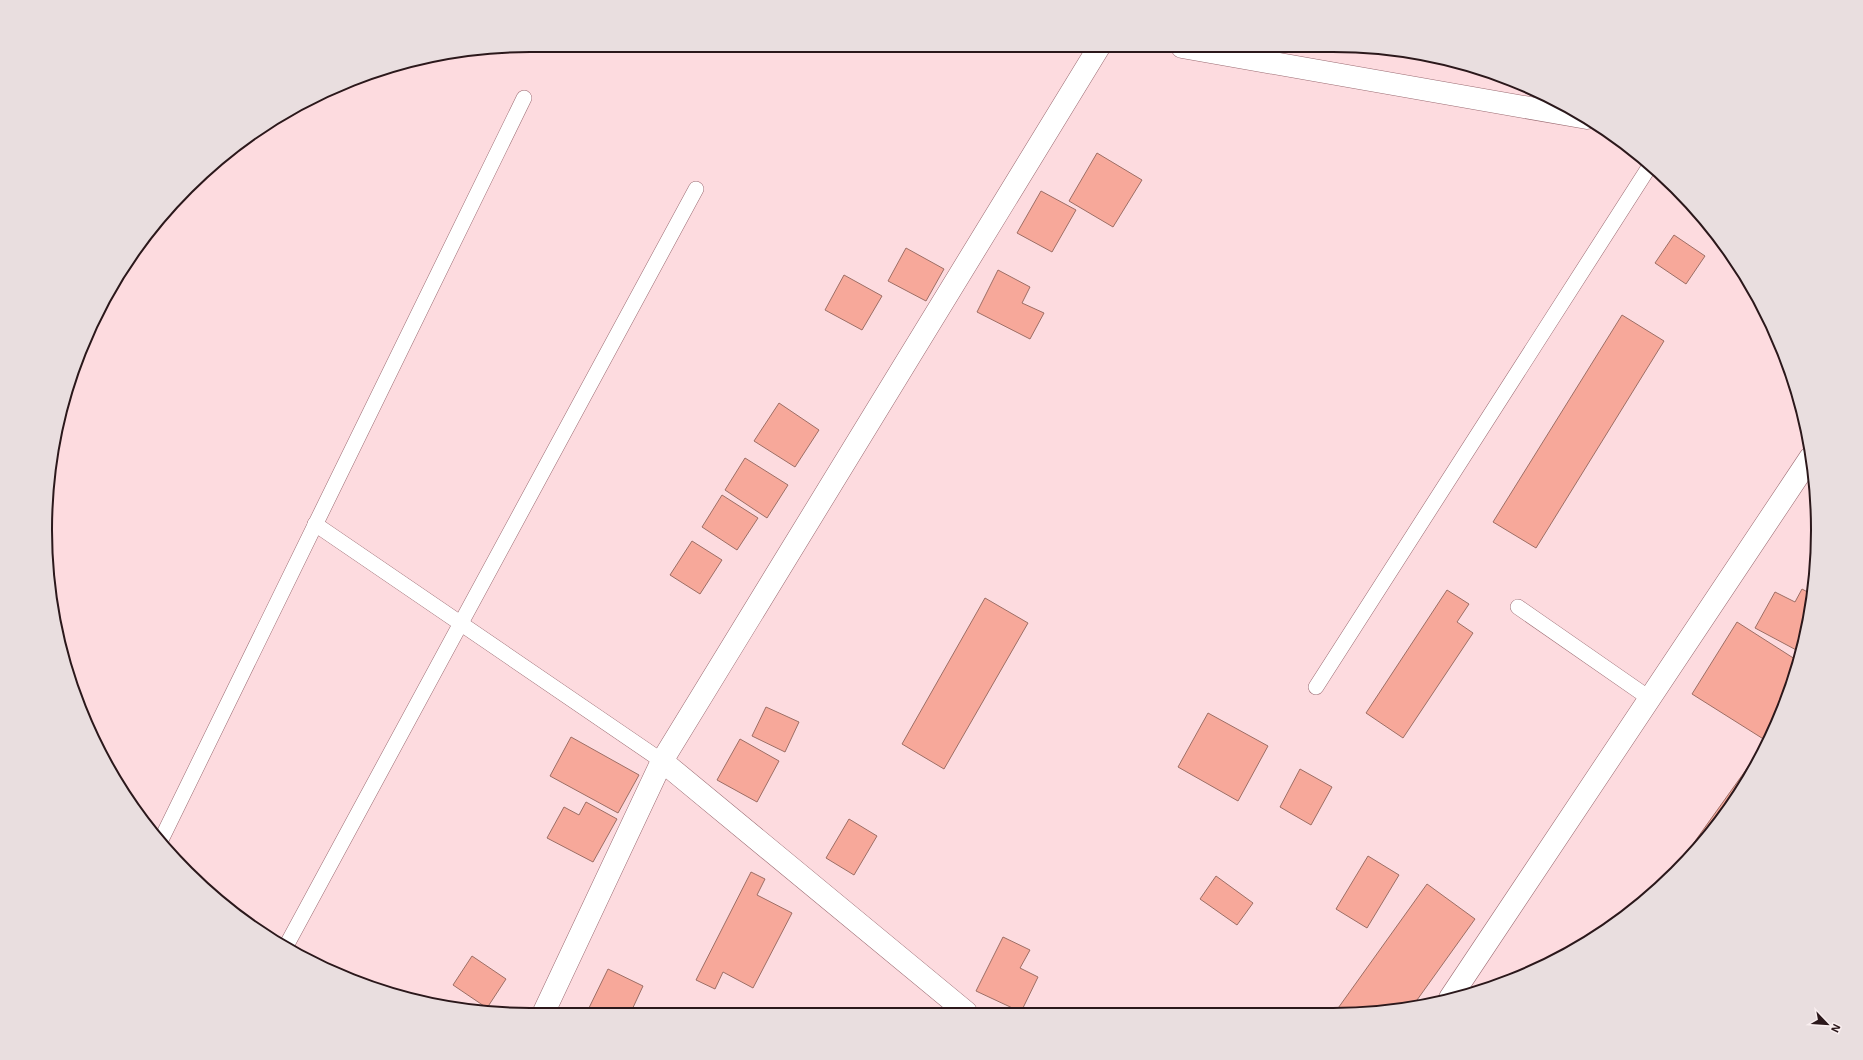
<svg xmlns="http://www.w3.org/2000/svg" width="1863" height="1060" font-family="'Exo 2',sans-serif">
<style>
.building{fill:#f7a89a;stroke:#9d6e65}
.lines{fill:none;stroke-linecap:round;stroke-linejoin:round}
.service-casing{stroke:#9a6a71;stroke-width:16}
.minor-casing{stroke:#9a6a71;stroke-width:23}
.service{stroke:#fff;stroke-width:15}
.minor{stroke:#fff;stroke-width:22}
.rim{fill:none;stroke:#2b181b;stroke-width:2}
</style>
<rect width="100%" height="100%" fill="#fddbdf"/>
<!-- building -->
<g class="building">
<polygon points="1097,153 1142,180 1113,227 1069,201"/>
<polygon points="1041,191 1076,210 1052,252 1017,233"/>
<polygon points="1674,235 1705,256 1686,284 1655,263"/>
<polygon points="906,248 944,269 926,301 888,281"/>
<polygon points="998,270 1030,287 1022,303 1044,313 1030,339 977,312"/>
<polygon points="844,275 882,296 862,330 825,310"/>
<polygon points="1622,315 1664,341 1536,548 1493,522"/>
<polygon points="779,403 819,430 795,467 754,441"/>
<polygon points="745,458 788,485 767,518 725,490"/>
<polygon points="722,495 758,518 737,550 702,527"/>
<polygon points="692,541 722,560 700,594 670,575"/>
<polygon points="1802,589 1813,595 1800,652 1755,628 1775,592 1795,602"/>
<polygon points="1447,590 1469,604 1457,622 1473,633 1403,738 1366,713"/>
<polygon points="985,598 1028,623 944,769 902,744"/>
<polygon points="1737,622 1798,661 1792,686 1774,726 1765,740 1692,694"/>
<polygon points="766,707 799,722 785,752 752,736"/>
<polygon points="1208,713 1268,746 1238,801 1178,767"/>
<polygon points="571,737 639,775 618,813 550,776"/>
<polygon points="740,739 779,761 757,802 717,780"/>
<polygon points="1768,739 1753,773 1676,873 1668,879"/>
<polygon points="1300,769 1332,787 1311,825 1280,807"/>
<polygon points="586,802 617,819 593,862 547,838 564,807 579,815"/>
<polygon points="849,819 877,836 854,875 826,858"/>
<polygon points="1368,856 1399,875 1367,928 1336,909"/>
<polygon points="751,872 765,879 757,895 792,913 753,988 723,972 715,989 696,980"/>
<polygon points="1216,876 1253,903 1237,925 1200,899"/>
<polygon points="1427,884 1475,919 1412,1007 1396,1011 1336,1011"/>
<polygon points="1003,937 1030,950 1020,968 1038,977 1021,1012 976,991"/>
<polygon points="472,956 506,979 487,1008 453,985"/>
<polygon points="608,969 643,986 630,1014 586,1014"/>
</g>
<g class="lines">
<defs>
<g id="service">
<polyline points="315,524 662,761"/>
<polyline points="1518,607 1649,698"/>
<polyline points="1316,687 1651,164"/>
<polyline points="160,842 524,98"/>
<polyline points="285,948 696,189"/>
</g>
<g id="minor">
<polyline points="1182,47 1587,118"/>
<polyline points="662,761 966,1012"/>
<polyline points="1450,998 1810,458"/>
<polyline points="543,1014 662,761 1099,47"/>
</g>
</defs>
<!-- service casing -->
<use href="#service" class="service-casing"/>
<!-- minor casing -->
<use href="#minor" class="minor-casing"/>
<!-- service -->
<use href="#service" class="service"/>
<!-- minor -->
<use href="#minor" class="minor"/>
</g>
<!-- crop -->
<path d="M0 0H1863V1060H0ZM530 52H1333A478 478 0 0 1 1811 530V530A478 478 0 0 1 1333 1008H530A478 478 0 0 1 52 530V530A478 478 0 0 1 530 52Z" fill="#e9dedf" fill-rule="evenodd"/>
<path class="rim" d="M530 52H1333A478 478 0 0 1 1811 530V530A478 478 0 0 1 1333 1008H530A478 478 0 0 1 52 530V530A478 478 0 0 1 530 52Z"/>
<!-- north arrow -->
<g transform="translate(1827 1024) rotate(115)" stroke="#faeff0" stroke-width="3" paint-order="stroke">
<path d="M0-3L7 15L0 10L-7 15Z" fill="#2b181b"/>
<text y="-6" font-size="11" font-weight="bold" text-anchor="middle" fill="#2b181b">N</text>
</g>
</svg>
